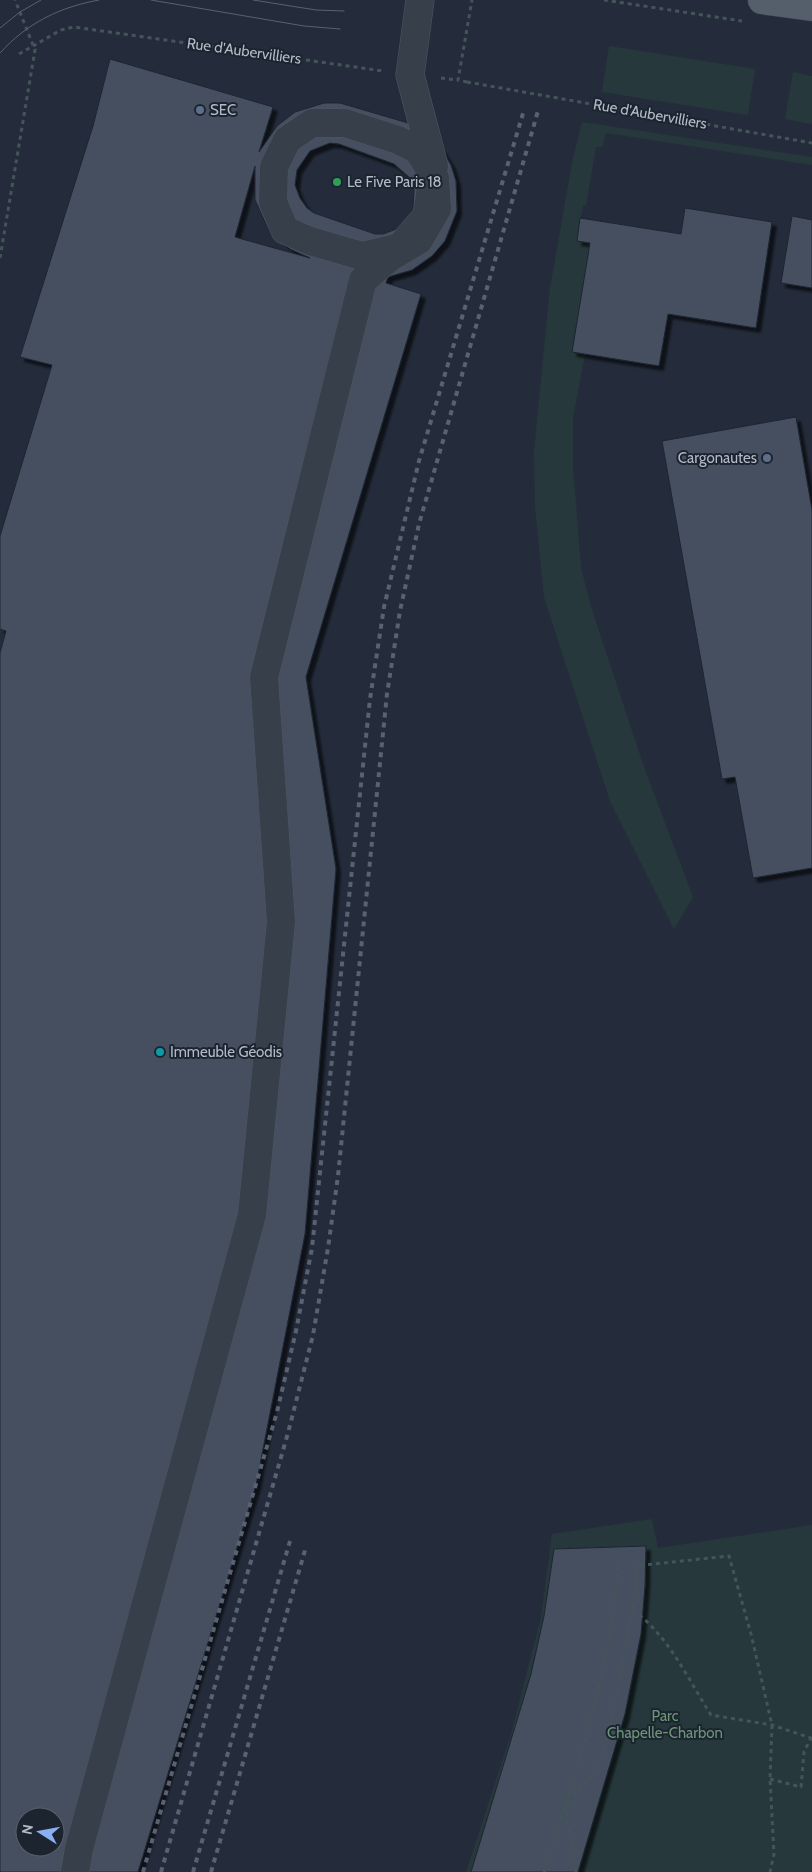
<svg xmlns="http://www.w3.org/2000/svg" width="812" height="1872" font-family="Cabin,sans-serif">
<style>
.green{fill:#26383c}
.building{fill:#454f5f;stroke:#1e2632;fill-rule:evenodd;filter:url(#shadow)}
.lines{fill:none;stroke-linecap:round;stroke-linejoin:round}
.minor-casing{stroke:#4f5763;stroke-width:29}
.major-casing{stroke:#404854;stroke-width:29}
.path{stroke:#435559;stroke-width:3;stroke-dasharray:4 4;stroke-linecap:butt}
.minor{stroke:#373f4b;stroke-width:28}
.major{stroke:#555e6b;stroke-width:28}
.tram{stroke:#596272;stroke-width:1}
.rail{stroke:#596272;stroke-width:4;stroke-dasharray:5 5;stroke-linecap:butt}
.path-bridge{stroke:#435559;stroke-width:3;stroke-dasharray:4 4;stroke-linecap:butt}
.service-dot{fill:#5c6f8a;stroke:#1c2430;stroke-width:2}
.leisure-dot{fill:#2e9e5b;stroke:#1c2430;stroke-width:2}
.culture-dot{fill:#0f9aa8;stroke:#1c2430;stroke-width:2}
.labels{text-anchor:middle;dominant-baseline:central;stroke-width:4;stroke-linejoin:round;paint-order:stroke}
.street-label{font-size:15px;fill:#b3bac7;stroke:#1c2430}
.poi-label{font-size:15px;fill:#b3bac7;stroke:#1c2430;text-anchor:start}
.park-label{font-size:15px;fill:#6b9776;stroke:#1c2430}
</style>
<defs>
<filter id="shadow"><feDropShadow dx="4.5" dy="4.5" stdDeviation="1" flood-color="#0009"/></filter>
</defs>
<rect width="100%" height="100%" fill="#242c3b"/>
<!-- green -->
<g class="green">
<polygon points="609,46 755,69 748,115 602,92"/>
<polygon points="793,72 812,76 812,124 785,119"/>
<polygon points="582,122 812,157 812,165 606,133 602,147 596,147 586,206 583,205 577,241 590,243 572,352 585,355 573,417 573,467 581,568 592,610 645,770 693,897 674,929 610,801 544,597 535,506 534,451 550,288 573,158"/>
<polygon points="652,1519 658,1548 812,1525 812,1872 466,1872 511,1734 541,1617 552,1534"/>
</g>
<!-- building -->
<g class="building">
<path d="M110 59 273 107 259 152 277 126 295 112 324 103H340L408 123 421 130 440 147 451 165 456 181 457 211 445 241 432 256 412 270 388 277 386 283 421 294 306 677 336 869 305 1234 256 1485 138 1872H0V653L6 631 0 629V536L52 365 20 357 93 126ZM330 143 339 144 394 164 410 178 414 190 413 209 411 215 399 228 383 234H375L314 213 307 208 300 198 295 185 297 170 310 151ZM255 166V200L268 228 290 249 310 258 235 237ZM25 1817H55V1847H25Z"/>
<polygon points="685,208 772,222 756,328 668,314 659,366 572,352 590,243 577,241 580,218 681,234"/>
<polygon points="792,216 812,220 812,288 781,283"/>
<polygon points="796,417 812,510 812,868 753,878 735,777 722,779 662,441"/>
<polygon points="646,1546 645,1586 641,1634 625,1714 578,1872 471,1872 531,1674 544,1616 554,1549"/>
</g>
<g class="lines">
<defs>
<polyline id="minor" points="75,1872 79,1849 252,1215 281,922 264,677 363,280 389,258 419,240 437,209 435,178 418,150 398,140 345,123 312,123 287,140 274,167 273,202 285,230 310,241 362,256 400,247 427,216 434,166 410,75 420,0"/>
<polyline id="major" points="762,0 812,7"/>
</defs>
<!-- minor casing -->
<use href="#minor" class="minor-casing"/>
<!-- major casing -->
<use href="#major" class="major-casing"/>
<!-- path -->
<g class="path">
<polyline points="604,0 742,21"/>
<polyline points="19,54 61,30 74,27 383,71"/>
<polyline points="441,78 458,80"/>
<polyline points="467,82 458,80 472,0"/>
<polyline points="659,116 812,143"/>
<polyline points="0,258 35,50 15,0"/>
<path d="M633 1610C668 1635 688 1679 711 1715L772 1725 811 1738 812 1735"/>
<polyline points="770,1779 801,1787 804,1752 811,1738"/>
<path d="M544 1872C576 1770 613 1667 618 1559"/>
<polyline points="576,1872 565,1807 594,1772 602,1754 614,1710 637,1585 635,1566 729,1556 751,1634 772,1725 770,1779 774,1854 770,1872"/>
</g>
<!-- minor -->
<use href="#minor" class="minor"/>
<!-- major -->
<use href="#major" class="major"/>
<!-- tram -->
<g class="tram">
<polyline points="151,0 304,26 340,29"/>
<polyline points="253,0 316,10 344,11"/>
<polyline points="0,28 20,12 41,0"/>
<path d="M0 53C27 23 60 7 99 0"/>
</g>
<!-- rail -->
<g class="rail">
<polyline points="143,1872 277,1412 296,1331 312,1248 370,699 384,607 419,461 524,110"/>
<polyline points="161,1872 288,1433 313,1335 328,1248 338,1176 387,694 400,611 419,524 538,111"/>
<polyline points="193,1872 290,1541"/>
<polyline points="211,1872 306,1547"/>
</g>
<!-- path-bridge -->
<polyline class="path-bridge" points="467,82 659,116"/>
</g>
<!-- markers -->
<g class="service-dot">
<circle cx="200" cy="110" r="5"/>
<circle cx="767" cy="458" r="5"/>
</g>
<circle class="leisure-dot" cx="337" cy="182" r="5"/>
<circle class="culture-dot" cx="160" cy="1052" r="5"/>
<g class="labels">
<!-- street labels -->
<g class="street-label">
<text transform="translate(244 51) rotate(8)">Rue d'Aubervilliers</text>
<text transform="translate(650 114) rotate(10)">Rue d'Aubervilliers</text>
</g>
<!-- poi labels -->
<g class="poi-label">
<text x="210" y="110">SEC</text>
<text x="347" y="182">Le Five Paris 18</text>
<text x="757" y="458" text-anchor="end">Cargonautes</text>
<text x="170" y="1052">Immeuble Géodis</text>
</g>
<!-- park labels -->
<g class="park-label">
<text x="665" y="1716">Parc<tspan x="665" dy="17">Chapelle-Charbon</tspan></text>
</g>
</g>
<!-- north arrow -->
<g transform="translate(40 1832) rotate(281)"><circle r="24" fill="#1c2430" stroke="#58606c"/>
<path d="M0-4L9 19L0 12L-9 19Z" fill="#8baff3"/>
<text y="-8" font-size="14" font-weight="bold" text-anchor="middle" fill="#b3bac7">N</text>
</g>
</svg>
